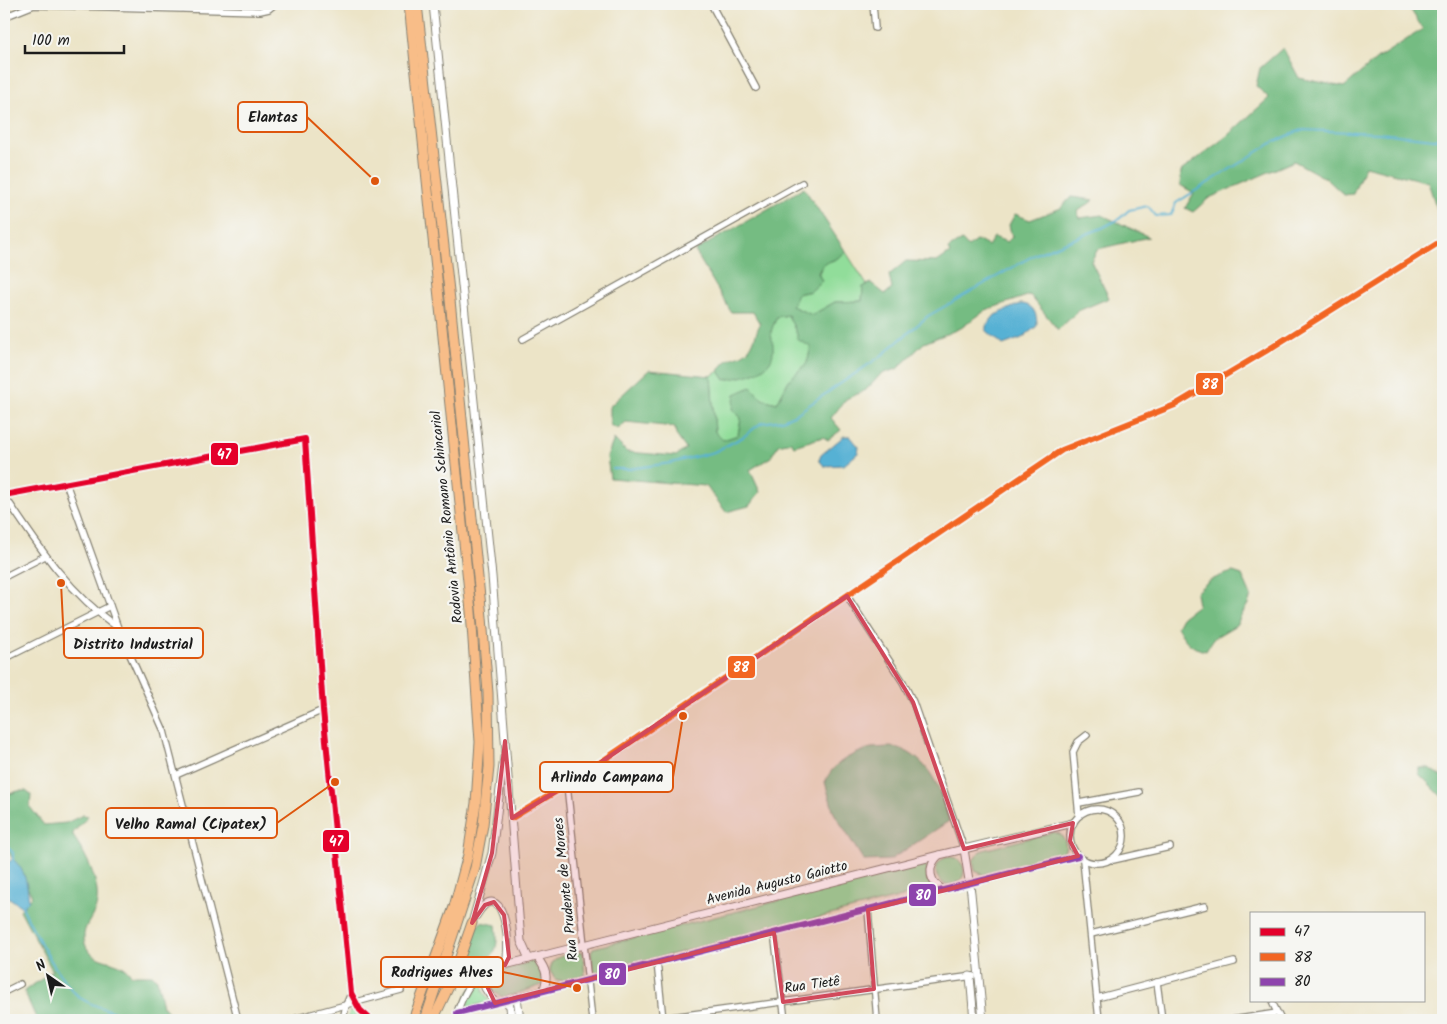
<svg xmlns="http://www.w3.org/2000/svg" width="1447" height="1024" font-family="Kalam,sans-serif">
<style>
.green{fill:#91dd9a;stroke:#567c5b}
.forest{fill:#74bc82;stroke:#486c4f}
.water{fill:#56b1d4;stroke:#396678}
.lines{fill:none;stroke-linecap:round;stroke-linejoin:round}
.stream{stroke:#56b1d4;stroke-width:2}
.minor-casing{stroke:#848072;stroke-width:8}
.tertiary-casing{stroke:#848072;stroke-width:9}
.trunk-casing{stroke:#848072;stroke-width:11}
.minor{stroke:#fff;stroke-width:5.5}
.tertiary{stroke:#fff;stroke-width:7}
.trunk{stroke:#f8bd88;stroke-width:9}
.bus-1-casing{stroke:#f6f6f2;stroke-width:10}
.bus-2-casing{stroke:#f6f6f2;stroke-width:10}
.bus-3-casing{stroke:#f6f6f2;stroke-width:10}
.bus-1{stroke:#e4002b;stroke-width:6}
.bus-2{stroke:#f26522;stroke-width:6}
.bus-3{stroke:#8e44ad;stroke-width:6}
.marked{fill:#d1495b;fill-opacity:0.2;stroke:#d1495b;stroke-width:4;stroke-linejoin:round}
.labels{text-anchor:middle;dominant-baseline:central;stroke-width:4.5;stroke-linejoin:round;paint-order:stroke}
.street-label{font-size:14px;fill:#1c1c1c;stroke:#f6f6f2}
.leader{fill:none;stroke:#de560d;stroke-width:2}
.callout-dot{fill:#de560d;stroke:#f6f6f2;stroke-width:2}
.callout{fill:#f6f6f2;stroke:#de560d;stroke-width:2}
.callout-label{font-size:15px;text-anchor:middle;font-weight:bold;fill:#1c1c1c}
.line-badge{stroke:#f6f6f2;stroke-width:2}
.badge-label{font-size:14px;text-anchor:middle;font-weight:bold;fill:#fff}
</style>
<rect width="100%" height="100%" fill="#f6f6f2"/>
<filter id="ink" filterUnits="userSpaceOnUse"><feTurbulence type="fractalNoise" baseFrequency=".02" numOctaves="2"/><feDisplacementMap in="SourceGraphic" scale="10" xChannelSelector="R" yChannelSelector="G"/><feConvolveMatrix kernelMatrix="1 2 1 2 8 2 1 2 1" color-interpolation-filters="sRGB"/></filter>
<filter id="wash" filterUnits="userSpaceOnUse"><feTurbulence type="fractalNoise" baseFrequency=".0096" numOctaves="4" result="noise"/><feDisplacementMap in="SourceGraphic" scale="20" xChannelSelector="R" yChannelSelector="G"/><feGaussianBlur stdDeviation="1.12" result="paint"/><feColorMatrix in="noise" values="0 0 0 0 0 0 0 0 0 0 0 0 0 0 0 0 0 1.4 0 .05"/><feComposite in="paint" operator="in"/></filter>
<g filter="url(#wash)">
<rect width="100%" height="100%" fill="#ece4c7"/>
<!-- green -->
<g class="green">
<polygon points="846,252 867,285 863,287 862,301 835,302 812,315 791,306 797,294 811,291 823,264 836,259"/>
<polygon points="788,315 797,334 811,347 807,363 789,380 777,403 762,399 741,418 738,435 723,440 715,432 711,376 719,371 725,380 773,351 769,334 777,317"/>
<path d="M1053 832 1060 834C1067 840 1068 850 1060 856L984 875 975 871 973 861 980 851Z"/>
<circle cx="950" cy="871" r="14"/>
<polygon points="927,863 927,879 934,889 598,973 593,970 591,952 593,948"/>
<path d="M578 952 583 953 585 976 566 982 555 979 550 971C551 956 565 955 578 952Z"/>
<polygon points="532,961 541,967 544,981 542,985 504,998 492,991 490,983 495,973"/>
<polygon points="483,978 483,991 490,1002 463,1008 468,992"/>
<polygon points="350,1011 355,1011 366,1020 347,1020"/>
</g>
<!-- forest -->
<g class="forest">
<polygon points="1407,4 1443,4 1443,228 1428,182 1365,166 1353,194 1344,195 1327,179 1294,161 1209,198 1193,212 1185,208 1194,193 1180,185 1181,171 1227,136 1269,98 1256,86 1260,68 1283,48 1299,78 1344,87 1378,58 1423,29"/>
<path d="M804 188 846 252 836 259 823 264 818 273 822 281 811 291 797 294 792 306 812 315 835 302 862 301 863 287 871 283 885 294 892 289 889 275 906 261 937 262 950 253 948 249 962 240 968 247 977 240 988 246 994 237 1007 242 1012 237 1009 225 1015 214 1030 220 1061 208 1071 197 1094 200 1077 212 1080 218 1102 215 1149 237 1098 249 1091 261 1109 298 1078 311 1058 330 1030 295 986 310 961 328 924 343 897 369 881 374 866 390 846 399 831 418 841 430 828 440 823 437 794 446 791 442 778 445 771 457 750 470 760 492 749 506 726 512 706 486 610 478 607 457 614 439 627 452 676 456 686 449 676 435 675 427 626 422 618 429 610 425V406L649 370 711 376 715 432 723 440 738 435 741 418 733 409 735 394 751 387 762 399 777 403 789 380 807 363 811 347 797 339V334L788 315 777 317C766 339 774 333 773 351 773 373 741 377 725 380L719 371C729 353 737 361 748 350 754 344 756 332 760 324L753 312H731L695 251Z"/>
<path d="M1233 572 1242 575 1251 596 1248 604 1236 625 1214 638 1206 651C1190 648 1184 640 1177 626L1182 617 1198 605 1196 593C1206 581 1218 576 1233 572Z"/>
<path d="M871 748C879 748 891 746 898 748 929 758 943 792 949 821L890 860 864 861 834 813 825 782C834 761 851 755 871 748Z"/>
<polygon points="1419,768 1429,768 1440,776 1443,775 1443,798 1419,774"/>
<path d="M18 791H26L31 795 30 807 44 825 66 823 83 815 88 816 73 833V836C86 854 105 890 94 912 89 924 81 929 85 944 93 966 122 957 131 975H152L157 979 163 1006 175 1020H37L24 991 49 974 52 970 20 910 32 896 4 843V796Z"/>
<path d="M481 922 496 925C498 942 499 956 480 963L470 956C467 946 473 929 481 922Z"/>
</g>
<!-- water -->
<g class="water">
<path d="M1020 304C1034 304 1037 314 1037 326L1022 338 1003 345 986 330V326L995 315Z"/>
<polygon points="844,436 850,436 859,447 858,453 844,465 824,466 819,460 821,455"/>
<path d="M13 859C26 871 27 884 29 900L23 908 4 894V865Z"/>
</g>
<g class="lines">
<!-- stream -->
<g class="stream">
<polyline points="613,469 628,469 671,463 714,452 743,437 761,423 782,420 796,414 881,356 928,316 1036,254 1102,228 1119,219 1129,210 1148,206 1156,216 1171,215 1176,203 1270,144 1301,130 1379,133 1443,140"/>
<polyline points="4,842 13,853 13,860"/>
<path d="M22 906C32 929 62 986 82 999 96 1008 123 1014 139 1020"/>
</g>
</g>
</g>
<g filter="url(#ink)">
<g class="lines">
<defs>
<g id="minor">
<polyline points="711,4 756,88"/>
<polyline points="873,4 875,28"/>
<polyline points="4,17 34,5 260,11 269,9 275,4"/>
<polyline points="523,339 802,183"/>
<polyline points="66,483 118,628 164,731 238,1020"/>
<polyline points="4,495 305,439 323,710 351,993 360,1010 371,1020"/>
<path d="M4 495C39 547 66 590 118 628"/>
<polyline points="4,577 45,556"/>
<polyline points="847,596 903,682 913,702 964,849"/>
<polyline points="4,659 110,606"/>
<polyline points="176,775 323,710"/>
<polyline points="567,785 592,1020"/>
<polyline points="1079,803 1139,792"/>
<circle cx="1097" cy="836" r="27"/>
<polyline points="1079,816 1073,752 1078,742 1087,735"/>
<polyline points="512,818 567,785 1062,450 1175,405 1266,351 1443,240"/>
<polyline points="1083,860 1099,1020"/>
<polyline points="1113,860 1170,847"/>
<polyline points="868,910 877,1020"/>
<polyline points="774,933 785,1020"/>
<polyline points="1091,934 1205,906"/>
<polyline points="657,962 663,1020"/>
<polyline points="1157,982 1162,1020"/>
<polyline points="4,992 20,984"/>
<polyline points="1097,998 1234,962"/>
<polyline points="1273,1004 1281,1020"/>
<polyline points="457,1013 495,1003"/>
<polyline points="290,1020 401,990"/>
<polyline points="343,1020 346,1005 351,993"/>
<path d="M454 1020C462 999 467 981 488 970"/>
<polyline points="649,1020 973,976"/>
<polyline points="1232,1020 1277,1013"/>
</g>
<g id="tertiary">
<polyline points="433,4 492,576 521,941 529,959"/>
<polyline points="1073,823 939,855 505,965 488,970 485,988 495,1003 1078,856"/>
<polyline points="964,849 971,893 983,1020"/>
<path d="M939 855C926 867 929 884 945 890"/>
<path d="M476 916C502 872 513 944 505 965"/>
<polyline points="472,923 492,853 504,757"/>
<path d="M537 957C546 969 549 977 543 991"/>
<polyline points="970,976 974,1020"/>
<polyline points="517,997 520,1020"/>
<polyline points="505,1001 510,1006 511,1020"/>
</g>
<g id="trunk">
<polyline points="409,4 471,611 480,742 476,803 468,855 454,907 413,1020"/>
<polyline points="417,4 450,300 482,617 488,693 489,767 483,825 475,868 425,1020"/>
<polyline points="433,1020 452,980 472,923"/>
</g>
</defs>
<!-- minor casing -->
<use href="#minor" class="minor-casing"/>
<!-- tertiary casing -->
<use href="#tertiary" class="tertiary-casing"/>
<!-- trunk casing -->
<use href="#trunk" class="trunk-casing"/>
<!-- minor -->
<use href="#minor" class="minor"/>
<!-- tertiary -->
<use href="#tertiary" class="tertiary"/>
<!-- trunk -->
<use href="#trunk" class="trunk"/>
<defs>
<polyline id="bus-1" points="4,495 305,439 323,710 351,993 360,1010 371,1020"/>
<polyline id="bus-2" points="512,818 567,785 1062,450 1175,405 1266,351 1443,240"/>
<polyline id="bus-3" points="457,1013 1078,856"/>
</defs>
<!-- bus-1 casing -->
<use href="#bus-1" class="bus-1-casing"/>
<!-- bus-2 casing -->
<use href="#bus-2" class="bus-2-casing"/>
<!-- bus-3 casing -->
<use href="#bus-3" class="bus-3-casing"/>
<!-- bus-1 -->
<use href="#bus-1" class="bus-1"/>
<!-- bus-2 -->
<use href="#bus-2" class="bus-2"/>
<!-- bus-3 -->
<use href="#bus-3" class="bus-3"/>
</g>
</g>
<!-- marked area -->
<path class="marked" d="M847 596 913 702 964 849 1073 823 1070 841 1078 856 868 910 874 989 783 1002 774 933 495 1003 485 982 488 970 505 965 509 957 504 915 494 902 485 905 472 923 492 853 505 741 512 818 567 785Z"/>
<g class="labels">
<!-- street labels -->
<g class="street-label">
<text transform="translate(447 517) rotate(-96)">Rodovia Antônio Romano Schincariol</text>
<text transform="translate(777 883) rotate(-14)">Avenida Augusto Gaiotto</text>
<text transform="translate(566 889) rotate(-96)">Rua Prudente de Moraes</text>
<text transform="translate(812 985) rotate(-8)">Rua Tietê</text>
</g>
</g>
<!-- callouts -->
<path class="leader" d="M375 181L307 117M61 583L64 643M683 716L673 777M335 782L277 823M577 988L503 972"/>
<g class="callout-dot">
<circle cx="375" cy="181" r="5"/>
<circle cx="61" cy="583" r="5"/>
<circle cx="683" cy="716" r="5"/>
<circle cx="335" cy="782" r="5"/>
<circle cx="577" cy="988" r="5"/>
</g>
<g class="callout">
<rect x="238" y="102" width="69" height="30" rx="5"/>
<rect x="64" y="628" width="139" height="30" rx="5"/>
<rect x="540" y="762" width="133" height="30" rx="5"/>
<rect x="106" y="808" width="171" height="30" rx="5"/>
<rect x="381" y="957" width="122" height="30" rx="5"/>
</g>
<g class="callout-label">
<text x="273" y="122">Elantas</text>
<text x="133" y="649">Distrito Industrial</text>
<text x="607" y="782">Arlindo Campana</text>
<text x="191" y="829">Velho Ramal (Cipatex)</text>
<text x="442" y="977">Rodrigues Alves</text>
</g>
<g class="line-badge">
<rect x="1195" y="372" width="29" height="24" rx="5" fill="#f26522"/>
<rect x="210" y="442" width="29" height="24" rx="5" fill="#e4002b"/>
<rect x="727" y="655" width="29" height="24" rx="5" fill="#f26522"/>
<rect x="322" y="829" width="28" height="24" rx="5" fill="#e4002b"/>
<rect x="908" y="883" width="29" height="24" rx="5" fill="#8e44ad"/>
<rect x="598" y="962" width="29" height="24" rx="5" fill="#8e44ad"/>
</g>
<g class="badge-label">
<text x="1210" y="389">88</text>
<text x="224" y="459">47</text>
<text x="741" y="672">88</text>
<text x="336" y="846">47</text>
<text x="923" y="900">80</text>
<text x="612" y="979">80</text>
</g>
<!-- margin -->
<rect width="1447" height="1024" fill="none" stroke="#f6f6f2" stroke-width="20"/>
<!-- legend -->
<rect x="1250" y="912" width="175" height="90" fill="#f6f6f2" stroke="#9f9f9c"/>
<rect x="1260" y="928" width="25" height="8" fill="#e4002b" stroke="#9f9f9c"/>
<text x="1294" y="936" font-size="15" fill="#1c1c1c">47</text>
<rect x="1260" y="953" width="25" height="8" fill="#f26522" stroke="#9f9f9c"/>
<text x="1294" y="962" font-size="15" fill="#1c1c1c">88</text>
<rect x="1260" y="978" width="25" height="8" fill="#8e44ad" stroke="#9f9f9c"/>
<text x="1294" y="986" font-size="15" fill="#1c1c1c">80</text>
<!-- north arrow -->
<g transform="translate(48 976) rotate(326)" stroke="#f6f6f2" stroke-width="4" paint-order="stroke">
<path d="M0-4L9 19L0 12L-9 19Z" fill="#1c1c1c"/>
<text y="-8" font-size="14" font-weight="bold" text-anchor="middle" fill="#1c1c1c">N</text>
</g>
<!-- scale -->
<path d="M25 45v8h99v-8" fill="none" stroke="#1c1c1c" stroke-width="2.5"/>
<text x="32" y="45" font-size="15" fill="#1c1c1c" stroke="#f6f6f2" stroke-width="4" paint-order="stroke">100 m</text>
</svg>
